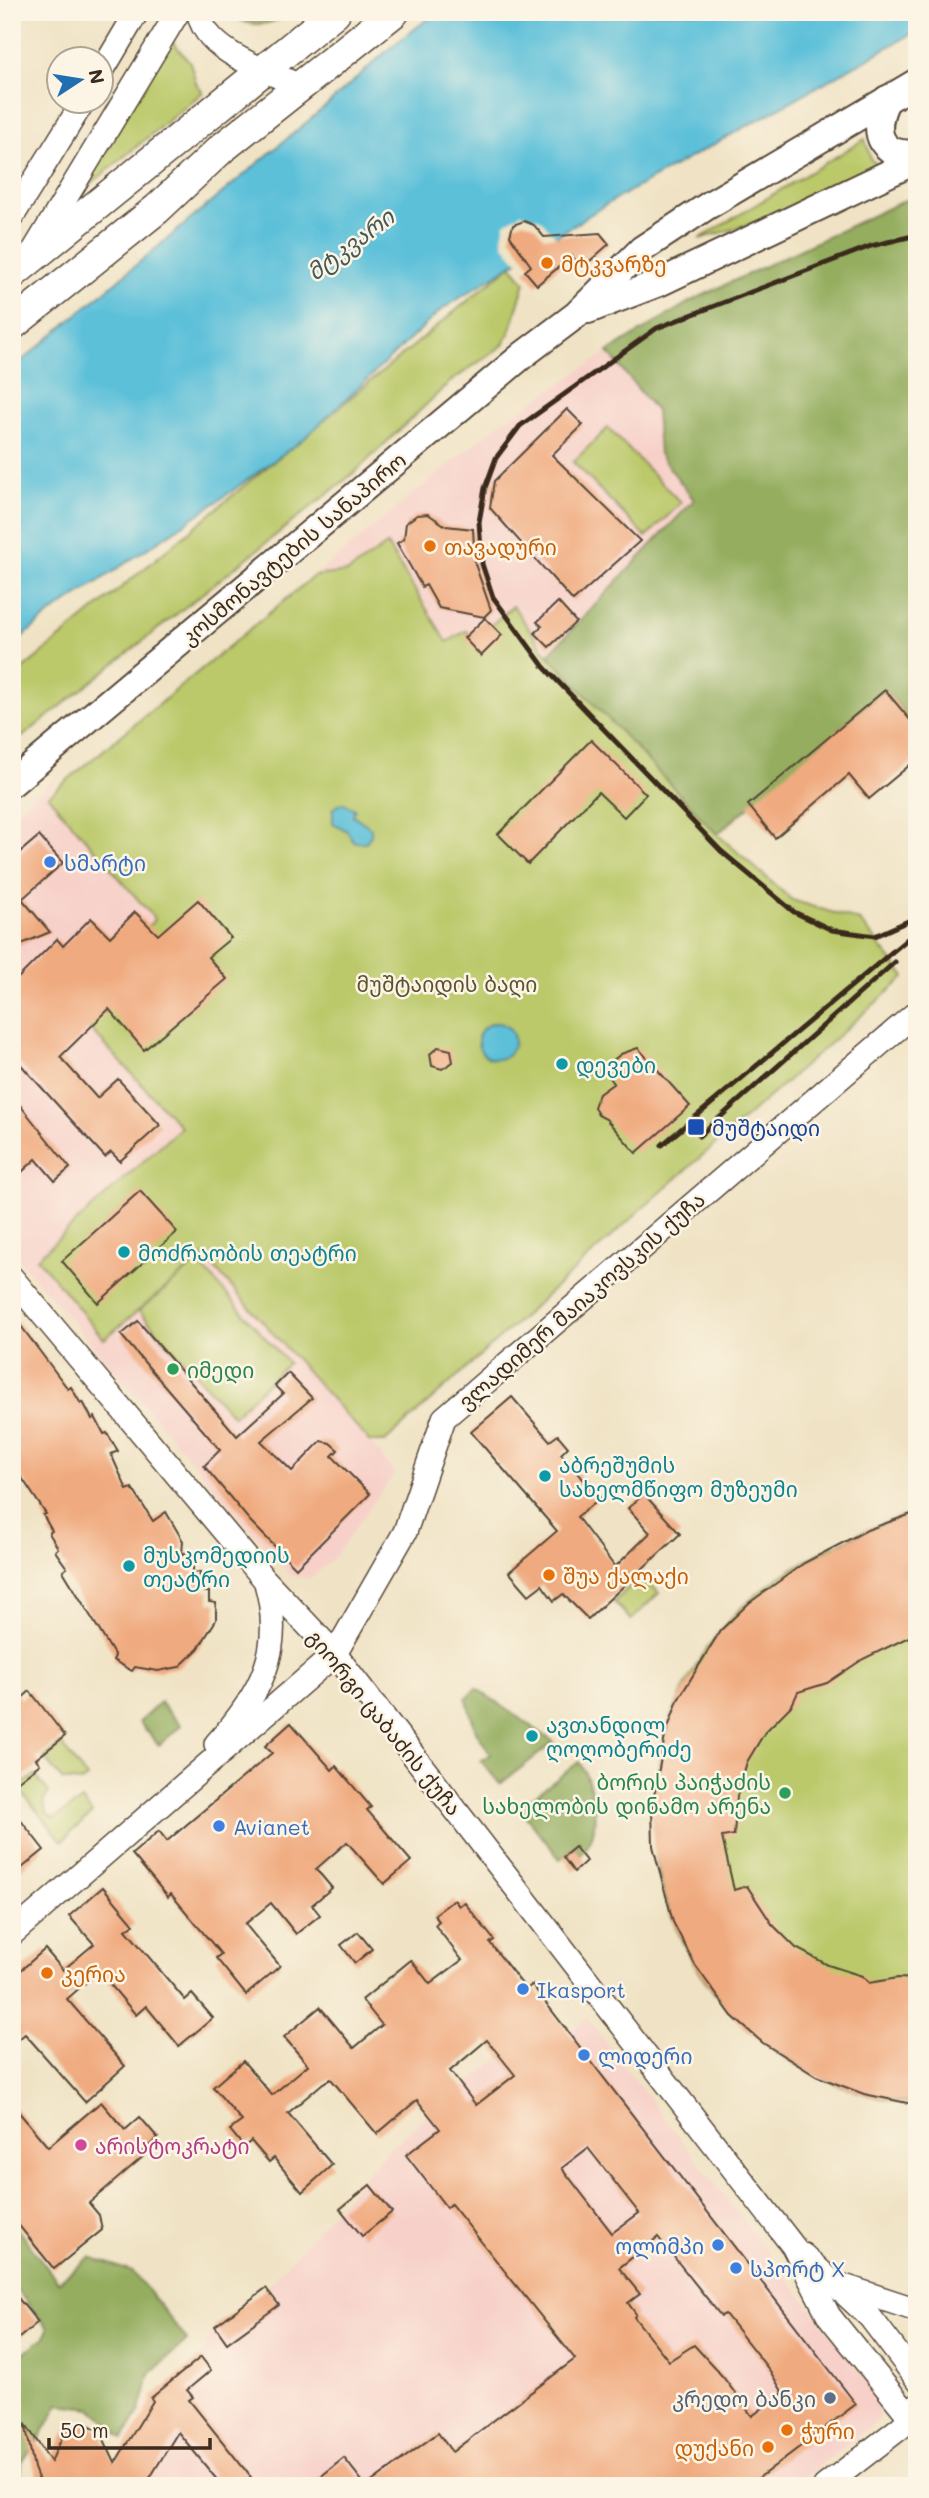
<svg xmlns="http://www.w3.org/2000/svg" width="929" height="2498" font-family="Mali,'Noto Sans Georgian',sans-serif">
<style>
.built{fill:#f7d1c9}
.green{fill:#bbc96b;stroke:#7b7a44;stroke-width:2}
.forest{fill:#94ad5f;stroke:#686c3e;stroke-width:2}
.water{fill:#5bc0d9;stroke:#4b757c;stroke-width:2}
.pier{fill:#f0e3c5}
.building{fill:#f0aa7f;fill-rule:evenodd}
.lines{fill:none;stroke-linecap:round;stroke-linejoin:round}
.secondary-casing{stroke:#564637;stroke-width:26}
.primary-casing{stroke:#564637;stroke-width:30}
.highway-casing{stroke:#564637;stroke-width:33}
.secondary{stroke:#fff;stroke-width:23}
.primary{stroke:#fff;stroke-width:26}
.highway{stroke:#fff;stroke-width:30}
.rail{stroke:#3b2a1e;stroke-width:5}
.food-dot{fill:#e8710a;stroke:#fcf5e5;stroke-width:2.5}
.shop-dot{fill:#3f7fe0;stroke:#fcf5e5;stroke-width:2.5}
.culture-dot{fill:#0f9aa8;stroke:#fcf5e5;stroke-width:2.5}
.transit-dot{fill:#1a4fb4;stroke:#fcf5e5;stroke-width:2.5}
.leisure-dot{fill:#2e9e5b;stroke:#fcf5e5;stroke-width:2.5}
.hotel-dot{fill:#d1479c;stroke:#fcf5e5;stroke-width:2.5}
.service-dot{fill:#5c6f8a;stroke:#fcf5e5;stroke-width:2.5}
.labels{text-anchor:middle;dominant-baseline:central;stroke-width:5;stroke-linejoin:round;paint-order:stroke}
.food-label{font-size:21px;fill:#c56008;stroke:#fcf5e5;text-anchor:start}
.street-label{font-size:21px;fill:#3b2a1e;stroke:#fcf5e5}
.shop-label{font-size:21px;fill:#366cbe;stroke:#fcf5e5;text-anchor:start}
.park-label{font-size:21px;fill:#5b5231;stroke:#fcf5e5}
.culture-label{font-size:21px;fill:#0d838f;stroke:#fcf5e5;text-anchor:start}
.transit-label{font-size:21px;fill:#164399;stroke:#fcf5e5;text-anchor:start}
.leisure-label{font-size:21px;fill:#27864d;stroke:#fcf5e5;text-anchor:start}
.hotel-label{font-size:21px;fill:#b23c85;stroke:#fcf5e5;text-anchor:start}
.service-label{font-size:21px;fill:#4e5e75;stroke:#fcf5e5;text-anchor:end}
.water-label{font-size:23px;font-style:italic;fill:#455756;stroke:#fcf5e5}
</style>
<rect width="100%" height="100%" fill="#fcf5e5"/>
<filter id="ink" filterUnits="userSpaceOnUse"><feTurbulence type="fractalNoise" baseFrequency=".0143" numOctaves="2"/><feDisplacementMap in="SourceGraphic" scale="14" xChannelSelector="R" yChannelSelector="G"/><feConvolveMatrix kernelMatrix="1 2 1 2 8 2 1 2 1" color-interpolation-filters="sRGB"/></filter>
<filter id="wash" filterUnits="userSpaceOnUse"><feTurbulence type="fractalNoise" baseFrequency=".00686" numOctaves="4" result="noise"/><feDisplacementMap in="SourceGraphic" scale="28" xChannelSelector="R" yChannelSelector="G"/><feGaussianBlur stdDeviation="1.57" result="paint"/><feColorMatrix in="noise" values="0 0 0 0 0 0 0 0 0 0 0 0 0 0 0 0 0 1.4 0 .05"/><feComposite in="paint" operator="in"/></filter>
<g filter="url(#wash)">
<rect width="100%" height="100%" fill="#f0e3c5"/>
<!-- built -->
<g class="built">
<polygon points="608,352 657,411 659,454 694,500 548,655 513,607 477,637 448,642 387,545 348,572 314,576 495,427"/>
<polygon points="56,778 48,796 155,920 71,1008 181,1127 104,1339 204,1256 370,1442 395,1473 333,1559 309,1579 291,1576 12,1252 12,814"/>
<polygon points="587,2018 878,2395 879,2420 794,2486 101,2486 139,2424 151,2398 201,2357 215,2326 266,2288 388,2149 524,2038 538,2056"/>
</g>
<!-- green -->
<g class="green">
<polygon points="169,38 190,62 196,83 203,92 76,196"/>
<polygon points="865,139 871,160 879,165 778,216 699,239"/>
<polygon points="511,265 525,282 510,332 503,345 450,382 355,472 12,745 12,678"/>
<polygon points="608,428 681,503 646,537 573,462"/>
<polygon points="387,545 447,642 466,631 477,637 513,606 548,655 717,834 792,900 860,921 905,977 644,1207 385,1442 370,1442 204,1256 104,1339 37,1258 181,1127 71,1008 155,919 48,796 314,576 348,572"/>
<polygon points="198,1262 288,1363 233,1416 139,1311"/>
<path d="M917 1512V2105C682 2074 574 1819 720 1631 764 1575 850 1533 917 1512Z"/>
<polygon points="641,1575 659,1593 631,1620 614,1602"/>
<polygon points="61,1744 87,1778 81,1782 62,1780 44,1758"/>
<polygon points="35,1775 49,1792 43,1802 48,1815 55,1818 82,1800 92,1813 62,1841 18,1788"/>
</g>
<!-- forest -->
<g class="forest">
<path d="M232 12H291C275 25 245 31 232 12Z"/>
<polygon points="905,200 917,204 917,728 885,690 717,834 548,655 694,500 659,454 656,411 608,352 691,301"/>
<polygon points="476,1688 554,1742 500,1784 481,1761 490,1754 476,1731 466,1698"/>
<polygon points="160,1702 181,1726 159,1745 139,1722"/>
<path d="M579 1762C594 1784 604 1833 581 1854L575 1847 560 1859 519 1808Z"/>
<polygon points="12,2222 58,2282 90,2257 133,2272 187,2340 150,2374 140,2410 123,2439 92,2408 59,2404 37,2443 21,2463 20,2486 12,2486 12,2361 45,2337 48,2328 12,2284"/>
</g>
<!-- water -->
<g class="water">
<polygon points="437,12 917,12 917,31 605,205 441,310 305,438 218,501 53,612 12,645 12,369 326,106 391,47"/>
<polygon points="342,803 355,809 353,815 371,828 371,835 366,842 354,842 347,831 333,823 333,809"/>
<circle cx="496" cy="1041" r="18"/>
</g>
<!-- pier -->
<polygon class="pier" points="521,213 540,219 558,239 520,264 504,245 502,236 505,223"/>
<g id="blocks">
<!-- building -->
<g class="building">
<polygon points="524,221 534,225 544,237 600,233 609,244 582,268 572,256 537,285 525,271 531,266 510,236 513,225"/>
<polygon points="567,409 583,425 552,455 640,541 573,601 490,508 494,481"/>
<polygon points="428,514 446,526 473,529 475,564 491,610 484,617 439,608 426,585 422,587 397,543 404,539 406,523 417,515"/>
<polygon points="558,602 576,622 549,647 535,633 542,626 537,622"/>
<polygon points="485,618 502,635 481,656 464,638"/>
<polygon points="885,690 917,728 917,759 869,799 849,775 775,838 748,805"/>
<polygon points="591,740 646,794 624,817 598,792 528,864 498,834"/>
<polygon points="39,836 63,863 22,899 50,932 12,948 12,859"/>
<polygon points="198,900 231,938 208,957 227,979 144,1050 109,1009 60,1057 97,1098 118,1079 160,1125 120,1161 111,1152 105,1157 12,1055 12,984 57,939 63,946 91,918 110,937 135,912 158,935"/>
<polygon points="438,1047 451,1050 453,1062 442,1069 432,1066 430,1054"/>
<polygon points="638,1048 690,1106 636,1153 606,1119 598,1115 594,1107 599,1094 614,1083 605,1072 611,1062 621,1054"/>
<polygon points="12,1095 70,1168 55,1181 36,1159 12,1181"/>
<polygon points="140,1191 177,1232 98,1303 62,1261"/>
<polygon points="12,1314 68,1389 71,1387 81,1404 83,1402 92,1419 95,1417 104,1434 107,1433 118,1451 111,1454 127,1490 132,1488 153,1521 166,1512 183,1541 182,1554 188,1552 188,1563 193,1563 193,1573 200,1572 199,1583 205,1583 204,1592 209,1592 209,1602 216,1603 216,1620 198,1649 179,1667 158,1671 135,1667 132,1671 113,1660 115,1656 63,1571 67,1568 55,1551 58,1548 49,1533 52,1531 43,1515 46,1514 12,1463"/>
<polygon points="138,1321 237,1436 283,1394 275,1386 288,1373 312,1398 261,1441 292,1471 321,1441 330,1443 338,1450 332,1456 370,1494 296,1568 250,1521 204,1466 220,1450 121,1335"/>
<polygon points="512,1397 550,1441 558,1435 568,1447 561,1454 600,1498 577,1517 615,1567 650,1533 628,1508 644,1494 680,1534 588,1619 563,1594 554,1601 542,1585 529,1595 509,1572 557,1531 471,1432"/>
<polygon points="917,1512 917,1633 863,1659 827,1683 798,1692 792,1705 765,1732 747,1762 737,1796 734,1835 722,1837 734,1890 747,1886 772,1924 796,1948 828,1965 862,1976 869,1983 898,1978 917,1979 917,2105 864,2094 816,2076 763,2043 732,2016 695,1965 673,1922 653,1846 652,1807 665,1736 678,1700 720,1631 749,1603 804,1563 867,1530"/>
<polygon points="30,1691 65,1736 36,1759 40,1764 12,1786 12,1692 21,1699"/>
<polygon points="291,1723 332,1770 336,1766 371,1807 367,1810 411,1861 384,1884 347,1842 316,1869 332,1888 312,1905 320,1915 296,1934 271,1903 245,1924 280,1966 246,1995 216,1958 221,1954 171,1894 168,1897 132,1854 159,1831 167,1841 272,1753 265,1746"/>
<polygon points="12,1809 44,1850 12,1876"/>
<polygon points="575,1847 586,1861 574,1872 563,1857"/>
<polygon points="103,1887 134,1924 126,1930 185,2000 192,1994 213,2018 179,2046 146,2006 136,2015 99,1971 67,1999 125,2066 85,2102 25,2034 12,2045 12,1978 45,1949 63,1970 94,1944 69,1916"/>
<path d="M454 1900 459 1906 464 1902 494 1940 490 1943 526 1989 532 1985 856 2404 748 2486H309L344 2458 366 2486 438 2433 452 2452 575 2359 451 2204 447 2208 406 2155 440 2129 417 2100 377 2134 331 2079 323 2083 288 2113 332 2165 302 2192 274 2158 269 2162 251 2141 244 2147 230 2130 242 2121 213 2087 243 2061 272 2095 308 2065 284 2037 320 2007 354 2048 382 2025 362 2000 411 1960 430 1984 462 1960 435 1925 439 1921 434 1915ZM487 2040 515 2075 476 2105 450 2071ZM588 2148 639 2213 612 2233 562 2168ZM658 2237 721 2316 725 2314 770 2371 783 2393 752 2416 723 2377 694 2345 669 2361 634 2317 636 2314 628 2303 640 2294 619 2268Z"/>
<polygon points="358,1932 372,1949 355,1963 341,1945"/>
<polygon points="101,2102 125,2130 140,2117 158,2138 142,2152 145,2155 89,2203 99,2215 102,2230 54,2269 12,2217 12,2104 48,2147"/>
<polygon points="370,2185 392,2212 362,2236 340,2209"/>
<polygon points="266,2288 279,2305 227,2343 215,2326"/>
<polygon points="12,2291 38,2322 12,2344"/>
<polygon points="201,2357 211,2370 187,2390 193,2397 189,2400 258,2486 222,2486 178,2432 145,2486 41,2486 34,2468 25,2423 51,2462 64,2433 69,2427 85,2423 100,2431 115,2463 153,2401 151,2398"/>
</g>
</g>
</g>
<g filter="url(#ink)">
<use href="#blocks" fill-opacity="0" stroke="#564637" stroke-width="2"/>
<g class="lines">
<defs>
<g id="secondary">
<path d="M199 12C203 52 269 71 302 87"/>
<polyline points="102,71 137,12"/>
<polyline points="12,217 83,102"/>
<polyline points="33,252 178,12"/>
<polyline points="12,1278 265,1580 335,1654 793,2246 829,2316 911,2418"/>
<path d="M216 1744C261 1694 285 1650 266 1583"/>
<polyline points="12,1934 335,1654 405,1532 444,1418 917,1012"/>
<polyline points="803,2255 870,2317 917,2379"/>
<polyline points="844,2286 917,2310"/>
<polyline points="825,2486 900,2428 911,2418 917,2406"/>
</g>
<g id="primary">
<path d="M887 99C872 129 877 158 917 153"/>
<polyline points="588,310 661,282 917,160"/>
<polyline points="12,783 523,355 576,315 642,249 709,205 917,82"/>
</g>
<g id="highway">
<polyline points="12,274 335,12"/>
<polyline points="12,325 157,209 221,149 394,12"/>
</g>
</defs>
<!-- secondary casing -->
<use href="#secondary" class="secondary-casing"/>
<!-- primary casing -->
<use href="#primary" class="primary-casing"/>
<!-- highway casing -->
<use href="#highway" class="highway-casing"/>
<!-- secondary -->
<use href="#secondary" class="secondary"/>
<!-- primary -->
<use href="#primary" class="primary"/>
<!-- highway -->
<use href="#highway" class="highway"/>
<!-- rail -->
<g class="rail">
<polyline points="917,235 871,246 657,328 520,426 496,458 485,488 479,522 482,564 493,597 544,667 721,851 794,912 832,930 875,936 917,917"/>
<polyline points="699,1136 895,962"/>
<polyline points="662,1145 917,931"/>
</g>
</g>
</g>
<!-- markers -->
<g class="food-dot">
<circle cx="547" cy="263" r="7"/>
<circle cx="430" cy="546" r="7"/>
<circle cx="549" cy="1575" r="7"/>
<circle cx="47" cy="1973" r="7"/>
<circle cx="787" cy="2430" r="7"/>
<circle cx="768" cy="2447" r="7"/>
</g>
<g class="shop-dot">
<circle cx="50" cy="862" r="7"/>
<circle cx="219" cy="1826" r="7"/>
<circle cx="523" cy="1989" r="7"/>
<circle cx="584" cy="2055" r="7"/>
<circle cx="718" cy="2245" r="7"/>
<circle cx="736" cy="2268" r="7"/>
</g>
<g class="culture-dot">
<circle cx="562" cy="1064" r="7"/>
<circle cx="124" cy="1252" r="7"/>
<circle cx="545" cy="1476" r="7"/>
<circle cx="129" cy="1566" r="7"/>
<circle cx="532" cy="1736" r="7"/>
</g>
<rect class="transit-dot" x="687" y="1118" width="18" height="18" rx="3.5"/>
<g class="leisure-dot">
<circle cx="173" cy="1369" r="7"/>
<circle cx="785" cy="1793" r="7"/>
</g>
<circle class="hotel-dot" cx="81" cy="2145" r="7"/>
<circle class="service-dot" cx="830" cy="2398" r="7"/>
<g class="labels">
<!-- food labels -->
<g class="food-label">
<text x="561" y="263">მტკვარზე</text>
<text x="444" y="546">თავადური</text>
<text x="563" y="1575">შუა ქალაქი</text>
<text x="61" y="1973">კერია</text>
<text x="801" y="2430">ჭური</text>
<text x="754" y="2447" text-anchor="end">დუქანი</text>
</g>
<!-- street labels -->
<g class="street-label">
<text transform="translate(293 548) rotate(-40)">კოსმონავტების სანაპირო</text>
<text transform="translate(581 1300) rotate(-41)">ვლადიმერ მაიაკოვსკის ქუჩა</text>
<text transform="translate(385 1722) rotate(51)">გიორგი ცაბაძის ქუჩა</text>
</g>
<!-- shop labels -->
<g class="shop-label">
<text x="64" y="862">სმარტი</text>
<text x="233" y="1826">Avianet</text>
<text x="537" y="1989">Ikasport</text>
<text x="598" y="2055">ლიდერი</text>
<text x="704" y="2245" text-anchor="end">ოლიმპი</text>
<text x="750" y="2268">სპორტ X</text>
</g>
<!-- park labels -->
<g class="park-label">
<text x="447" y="983">მუშტაიდის ბაღი</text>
</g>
<!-- culture labels -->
<g class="culture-label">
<text x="576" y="1064">დევები</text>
<text x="138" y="1252">მოძრაობის თეატრი</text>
<text x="559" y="1464">აბრეშუმის<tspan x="559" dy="24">სახელმწიფო მუზეუმი</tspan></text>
<text x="143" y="1554">მუსკომედიის<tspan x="143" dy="24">თეატრი</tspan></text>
<text x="546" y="1724">ავთანდილ<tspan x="546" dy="24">ღოღობერიძე</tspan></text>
</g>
<!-- transit labels -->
<g class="transit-label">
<text x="712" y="1127">მუშტაიდი</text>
</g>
<!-- leisure labels -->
<g class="leisure-label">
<text x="187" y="1369">იმედი</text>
<text x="771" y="1781" text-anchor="end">ბორის პაიჭაძის<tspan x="771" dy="24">სახელობის დინამო არენა</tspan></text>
</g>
<!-- hotel labels -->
<g class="hotel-label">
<text x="95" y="2145">არისტოკრატი</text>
</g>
<!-- service labels -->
<g class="service-label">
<text x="816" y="2398">კრედო ბანკი</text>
</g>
<!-- water labels -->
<g class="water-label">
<text transform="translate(350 244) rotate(-37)">მტკვარი</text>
</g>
</g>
<!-- margin -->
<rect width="929" height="2498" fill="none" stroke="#fcf5e5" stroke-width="42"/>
<!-- north arrow -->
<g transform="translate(80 80) rotate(78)"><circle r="33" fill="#fcf5e5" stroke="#afa495" stroke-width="2"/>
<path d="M0-5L12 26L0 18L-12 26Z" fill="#1f6fb2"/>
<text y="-10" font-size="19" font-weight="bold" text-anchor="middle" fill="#3b2a1e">N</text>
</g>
<!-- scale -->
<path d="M49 2438v10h161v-10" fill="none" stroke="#3b2a1e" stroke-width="3.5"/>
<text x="60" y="2438" font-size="21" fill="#3b2a1e" stroke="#fcf5e5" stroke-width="5" paint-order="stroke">50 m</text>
</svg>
